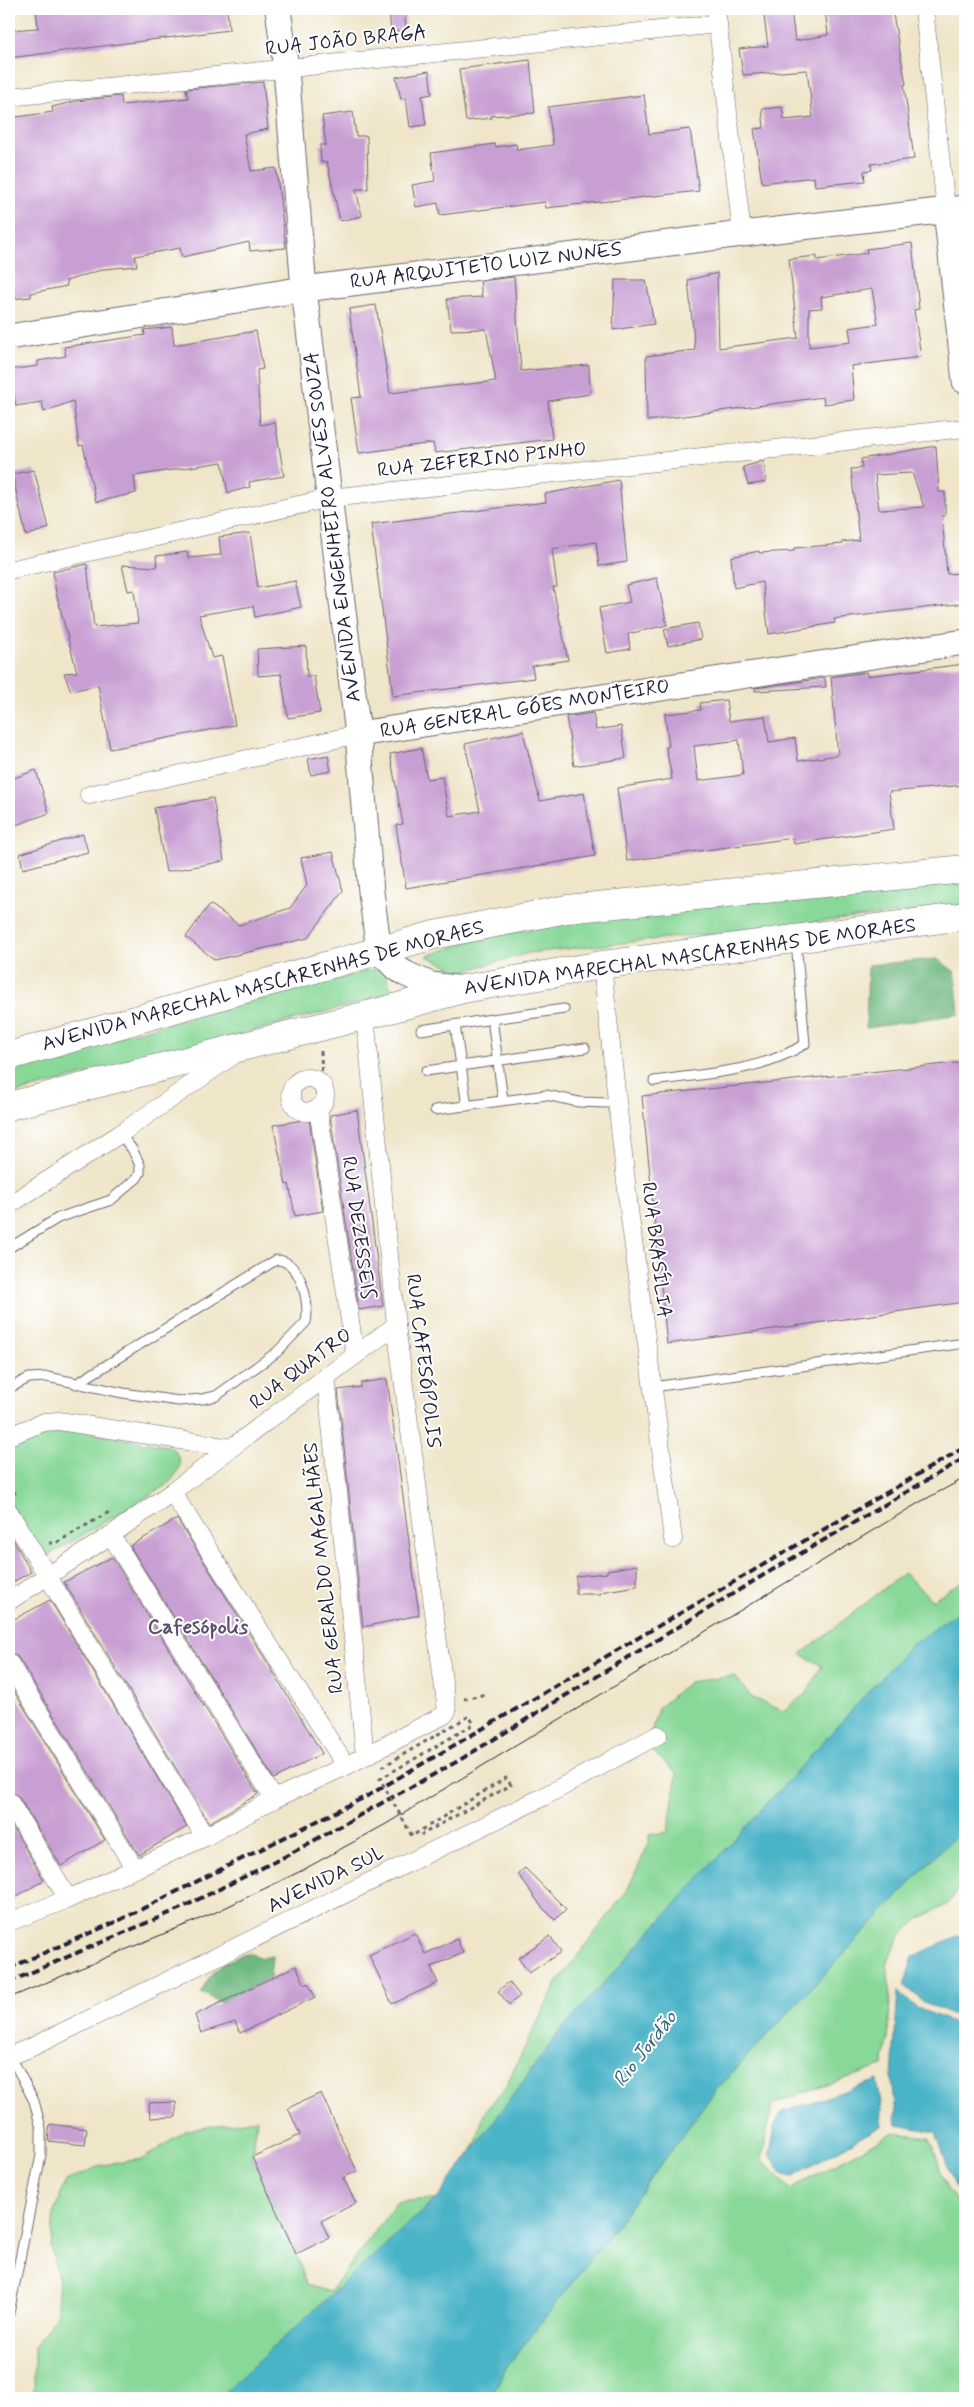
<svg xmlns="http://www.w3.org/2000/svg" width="974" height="2407" font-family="Mynerve,sans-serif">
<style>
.green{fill:#88d898;stroke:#557d6a}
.forest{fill:#6eb880;stroke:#486d5e}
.water{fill:#49b3c7;stroke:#366a81}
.building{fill:#c89fd3;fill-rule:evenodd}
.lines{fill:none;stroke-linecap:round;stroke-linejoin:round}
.service-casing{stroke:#6a666d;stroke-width:11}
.minor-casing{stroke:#6a666d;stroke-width:19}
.secondary-casing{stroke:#6a666d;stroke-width:27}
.trunk-casing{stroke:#6a666d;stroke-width:29}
.path{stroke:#6a666d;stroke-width:3;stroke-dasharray:4 4;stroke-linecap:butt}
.service{stroke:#fff;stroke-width:9}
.minor{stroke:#fff;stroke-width:18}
.secondary{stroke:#fff;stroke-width:25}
.trunk{stroke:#fff;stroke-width:28}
.tram{stroke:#22223b;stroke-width:1}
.rail{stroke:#22223b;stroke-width:4;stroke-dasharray:8 4;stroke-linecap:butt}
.path-bridge{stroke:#6a666d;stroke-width:3;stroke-dasharray:4 4;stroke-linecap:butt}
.labels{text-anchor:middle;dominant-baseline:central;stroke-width:4;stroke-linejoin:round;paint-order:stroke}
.street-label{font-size:20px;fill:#22223b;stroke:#fff}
.neighbourhood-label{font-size:21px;font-weight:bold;fill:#5c4e70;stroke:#fff}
.water-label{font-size:21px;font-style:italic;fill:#34637a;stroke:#fff}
</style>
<rect width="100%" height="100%" fill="#fff"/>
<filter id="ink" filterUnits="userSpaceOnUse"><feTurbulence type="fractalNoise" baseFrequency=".02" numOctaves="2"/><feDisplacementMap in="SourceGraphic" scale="10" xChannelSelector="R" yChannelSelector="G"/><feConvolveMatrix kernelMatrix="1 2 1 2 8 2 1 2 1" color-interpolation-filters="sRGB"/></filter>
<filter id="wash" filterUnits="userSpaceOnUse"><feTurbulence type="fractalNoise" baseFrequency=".0096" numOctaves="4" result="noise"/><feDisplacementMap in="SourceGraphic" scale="20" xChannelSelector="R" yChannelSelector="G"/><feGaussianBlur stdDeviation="1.12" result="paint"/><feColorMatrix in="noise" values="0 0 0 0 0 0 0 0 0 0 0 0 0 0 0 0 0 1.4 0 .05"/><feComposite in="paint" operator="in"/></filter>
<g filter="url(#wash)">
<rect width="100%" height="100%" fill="#efe5c9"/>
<!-- green -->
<g class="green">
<polygon points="965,881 965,906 529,953 461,972 427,956 479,938 613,915"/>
<polygon points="383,967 393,994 9,1095 9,1065"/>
<path d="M46 1425 171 1447C185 1462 181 1469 168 1484L46 1557 9 1501V1446Z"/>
<polygon points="904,1573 932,1600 965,1580 965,1638 271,2398 40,2398 34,2391 34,2348 56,2315 59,2281 51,2247 54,2211 66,2181 102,2165 143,2159 187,2130 257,2119 252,2157 296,2254 307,2285 330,2292 397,2202 455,2197 477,2139 484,2113 504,2089 558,1981 627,1891 649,1843 649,1835 668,1832 677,1774 647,1746 658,1708 689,1682 735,1676 751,1697 783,1711 807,1693 822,1666 801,1654"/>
<polygon points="965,1828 965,1879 948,1904 917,1920 900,1937 887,1960 890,1999 888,2041 883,2066 772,2104 762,2159 790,2189 892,2133 930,2137 946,2187 965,2215 965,2398 490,2398 507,2366 598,2250 715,2091 944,1847"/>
</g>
<!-- forest -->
<g class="forest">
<polygon points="937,959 955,972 959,1014 866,1028 868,965"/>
<path d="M250 1953 261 1958 272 1956 270 1978 220 2002 201 1993C210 1970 227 1959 250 1953Z"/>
</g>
<!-- water -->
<g class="water">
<polygon points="965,1607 965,1828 944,1847 715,2091 598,2250 507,2366 490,2398 218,2398 440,2195 560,2031 912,1644"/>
<polygon points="965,1932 965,2020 924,2002 904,1985 913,1957"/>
<polygon points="898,1991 917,2008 965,2027 965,2201 954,2184 936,2132 897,2125 892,2077"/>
<polygon points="877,2080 882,2110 881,2126 791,2177 782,2174 770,2154 775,2127 782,2112"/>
</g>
<g id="blocks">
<!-- building -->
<g class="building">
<polygon points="36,9 227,9 229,30 9,58 9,30 38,28"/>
<polygon points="389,9 404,9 406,30 391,32"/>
<polygon points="763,9 791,9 795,41 828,35 825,9 892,9 906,84 904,85 914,159 871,164 872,170 864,171 865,181 815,186 814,177 762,183 754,129 764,128 762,109 782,107 784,120 813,117 807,70 743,75 739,49 768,46"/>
<polygon points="530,60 535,113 491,116 492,118 466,121 459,69"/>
<polygon points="429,71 432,94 422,96 426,125 410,127 406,98 401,99 396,77"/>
<polygon points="263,82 268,129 244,134 251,171 276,168 286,248 250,251 249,242 182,257 180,248 135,256 137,266 104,269 66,281 67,286 31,293 31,297 12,299 9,273 9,118 53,112 52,107 76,101 121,96 122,105 188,98 186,89"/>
<polygon points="644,95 649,134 690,129 699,191 546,208 545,202 440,215 438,203 416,207 412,185 435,181 431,153 495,144 496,147 516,144 517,150 553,145 548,107"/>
<polygon points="353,112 356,136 367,136 368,189 356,189 362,216 340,221 327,162 321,162 320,145 326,145 322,116"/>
<path d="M912 243 919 309 914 310 921 357 851 366 854 400 824 404 823 397 647 421 646 356 695 350 688 280 717 273 719 348 798 338 789 259 817 256V260L867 253 866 249ZM872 289 878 324 849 328 851 342 809 347V309L822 308 821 297Z"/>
<polygon points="514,277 521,371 589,365 590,394 548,401 552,439 435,453 433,443 359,453 351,398 361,397 349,309 376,305 390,393 496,381 486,329 451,330 447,299 482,297 480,281"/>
<polygon points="615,280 646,280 654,324 613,330"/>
<polygon points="172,327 174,345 256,331 263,369 257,370 260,425 275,422 284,476 249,482 250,487 228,493 222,462 134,476 136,493 96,502 83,445 79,446 73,401 44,412 42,402 16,406 9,370 38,366 38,361 66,356 64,347 145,335 144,330"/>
<path d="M936 446 939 492H945V516H942L947 574 962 573 965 603 834 619 835 623 769 634 762 582 734 588 731 557 759 551V553L794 551V548L843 544 842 542 859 540 851 469 862 468 861 459ZM912 473 924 507 879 510 875 475Z"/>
<polygon points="764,461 766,482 748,485 743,467"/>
<polygon points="34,470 49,528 26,536 12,474"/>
<polygon points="619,480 627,562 599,566 596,542 552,549 557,587 553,587 568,660 532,666 534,678 393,696 371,524 546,502 545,494"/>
<polygon points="250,533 258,588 295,581 301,607 255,617 253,606 199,615 212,658 222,656 235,725 110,749 98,685 71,691 64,673 77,672 56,593 53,572 87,564 94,627 138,623 134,590 128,591 122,565 157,567 156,556 187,552 188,558 221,555 219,537"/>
<polygon points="657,578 667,625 628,634 630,649 607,653 599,608 630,602 626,585"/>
<polygon points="698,623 701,639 668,646 664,629"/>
<polygon points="306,646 307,677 314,676 320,713 288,718 281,674 258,676 257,649"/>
<path d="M965 664V785L889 792 894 829 794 844 793 838 627 861 617 788 672 779 666 747 669 746 665 714 701 710 700 703 726 700 729 721 765 716 769 742 795 738 798 761 838 755 831 677 866 672 867 676ZM739 740 743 775 698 781 694 746Z"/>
<polygon points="825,678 826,687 755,691 755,688"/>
<polygon points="593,713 596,730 621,726 626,758 574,766 566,717"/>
<polygon points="523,731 540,801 584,793 595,856 406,888 396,825 403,824 390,754 421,748 427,779 442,777 449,816 480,811 465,744"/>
<polygon points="328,755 331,771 311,775 308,759"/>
<polygon points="36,770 49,813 11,827 9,780"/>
<polygon points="213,798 224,861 166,872 154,808"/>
<polygon points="83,834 88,852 23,869 20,854"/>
<polygon points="333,852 343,891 308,938 215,960 186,937 210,904 239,925 290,908 307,885 301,858"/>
<polygon points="965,1062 965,1302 667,1344 642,1096"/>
<polygon points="357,1110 383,1306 359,1310 330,1115"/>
<polygon points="309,1119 323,1211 295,1216 289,1184 286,1185 273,1125"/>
<polygon points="387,1379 419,1615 363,1627 338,1390 361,1387 361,1383"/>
<polygon points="177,1519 267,1662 322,1753 274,1779 130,1546"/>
<polygon points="9,1532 31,1572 9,1584"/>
<polygon points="112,1557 258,1794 209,1823 64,1582"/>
<polygon points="637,1565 637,1586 600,1592 601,1594 576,1594 576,1576 607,1573 607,1570"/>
<polygon points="50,1600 187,1827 139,1855 18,1657 9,1652 9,1622"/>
<polygon points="9,1683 105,1840 61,1866 18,1796 9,1790"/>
<polygon points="9,1821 44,1880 9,1901"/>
<polygon points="525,1868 566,1909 555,1920 541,1906 518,1874"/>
<polygon points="415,1933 425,1954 457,1939 463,1953 431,1967 438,1983 392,2004 369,1955"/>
<polygon points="550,1936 561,1952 529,1973 518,1958"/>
<polygon points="296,1966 305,1985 308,1983 315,1997 240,2033 235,2022 201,2033 195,2015"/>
<polygon points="509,1982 520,1996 509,2005 498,1991"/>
<polygon points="321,2093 357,2171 343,2178 356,2203 321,2221 329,2238 296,2254 252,2157 300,2135 288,2108"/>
<polygon points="176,2102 176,2117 150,2118 149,2103"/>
<polygon points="50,2124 87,2129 85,2145 48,2141"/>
</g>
</g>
</g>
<g filter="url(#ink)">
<use href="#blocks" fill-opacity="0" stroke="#6a666d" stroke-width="1"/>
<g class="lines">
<defs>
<g id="service">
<polyline points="455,1025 467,1106"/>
<polyline points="421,1030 492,1019"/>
<polyline points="426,1071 585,1048"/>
<path d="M654 1081C707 1073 760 1072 805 1044L796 942"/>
<polyline points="503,1100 492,1019 564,1009"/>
<polyline points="435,1110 546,1095 579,1102 607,1103"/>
<polyline points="9,1248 58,1218 111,1200 137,1178 140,1173 140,1165 132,1149 120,1134"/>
<polyline points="653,1387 965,1343"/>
<path d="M9 1388 29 1378 48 1377 123 1393 179 1401 202 1399 216 1396 277 1352 306 1322C310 1302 301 1260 276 1260L76 1384"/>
<polyline points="9,2313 41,2155 41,2128 34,2101 10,2055"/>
</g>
<g id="minor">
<polyline points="716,9 742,234"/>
<polyline points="924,9 946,210"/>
<polyline points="9,97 718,24"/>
<polyline points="9,570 330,498 965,428"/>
<polyline points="89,795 358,734"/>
<polyline points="602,965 630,1218 673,1539"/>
<circle cx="308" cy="1095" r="17"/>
<polyline points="318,1108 355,1354"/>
<polyline points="9,1205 120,1134 235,1054"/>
<polyline points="326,1376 365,1755"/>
<polyline points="9,1436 44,1422 59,1421 231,1448"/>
<polyline points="172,1492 346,1766"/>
<polyline points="9,1512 205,1837"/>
<polyline points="111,1535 274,1799"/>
<polyline points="9,1601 111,1535 172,1492 396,1325"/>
<polyline points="9,1663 135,1869"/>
<polyline points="9,1801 68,1899"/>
<polyline points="9,1922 68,1899 205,1837 274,1799 346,1766 444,1715 447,1711 396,1325 365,1016"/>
<polyline points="9,2056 30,2048 543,1797 658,1735"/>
</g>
<g id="secondary">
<polyline points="278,9 286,69 304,289 358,734 371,892 379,951 395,967 406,974 431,985 463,989"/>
<polyline points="946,210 965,381"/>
<polyline points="9,337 304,289 742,234 965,208"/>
<polyline points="358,734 965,642"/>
</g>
<g id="trunk">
<polyline points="9,1056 434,935 567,909 965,869"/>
<polyline points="9,1106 383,1011 463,989 602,965 965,916"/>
</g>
</defs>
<!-- service casing -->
<use href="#service" class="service-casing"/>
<!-- minor casing -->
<use href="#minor" class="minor-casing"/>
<!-- secondary casing -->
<use href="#secondary" class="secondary-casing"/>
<!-- trunk casing -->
<use href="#trunk" class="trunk-casing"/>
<!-- path -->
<g class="path">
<polyline points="321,1051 322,1087"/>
<polyline points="9,1484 16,1495"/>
<polyline points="49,1543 56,1543 109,1512"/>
<polyline points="464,1699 486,1694"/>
</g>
<!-- service -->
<use href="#service" class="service"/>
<!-- minor -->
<use href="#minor" class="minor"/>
<!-- secondary -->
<use href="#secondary" class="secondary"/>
<!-- trunk -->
<use href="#trunk" class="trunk"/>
<!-- tram -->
<polyline class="tram" points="9,1998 214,1913 301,1871 386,1824 920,1502 965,1478"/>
<!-- rail -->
<g class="rail">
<polyline points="9,1968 120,1920 369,1795 965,1447"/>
<polyline points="9,1982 179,1909 284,1857 458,1761 762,1576 965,1458"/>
</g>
<!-- path-bridge -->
<polyline class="path-bridge" points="382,1767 469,1716 474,1724 380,1779 412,1836 506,1778 511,1785 421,1835"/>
</g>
</g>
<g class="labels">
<!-- street labels -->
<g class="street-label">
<text transform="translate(346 41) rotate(-6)">RUA JOÃO BRAGA</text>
<text transform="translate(486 266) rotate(-7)">RUA ARQUITETO LUIZ NUNES</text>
<text transform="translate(482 460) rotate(-6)">RUA ZEFERINO PINHO</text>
<text transform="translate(333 527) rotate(-97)">AVENIDA ENGENHEIRO ALVES SOUZA</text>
<text transform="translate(525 709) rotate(-9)">RUA GENERAL GÓES MONTEIRO</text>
<text transform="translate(690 957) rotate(-8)">AVENIDA MARECHAL MASCARENHAS DE MORAES</text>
<text transform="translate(263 986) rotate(-15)">AVENIDA MARECHAL MASCARENHAS DE MORAES</text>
<text transform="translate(358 1228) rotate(82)">RUA DEZESSEIS</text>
<text transform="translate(656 1250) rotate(83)">RUA BRASÍLIA</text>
<text transform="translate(423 1361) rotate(83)">RUA CAFESÓPOLIS</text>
<text transform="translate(301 1369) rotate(-37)">RUA QUATRO</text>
<text transform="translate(324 1568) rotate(-96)">RUA GERALDO MAGALHÃES</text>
<text transform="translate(326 1880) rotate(-26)">AVENIDA SUL</text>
</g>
<!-- neighbourhood labels -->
<g class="neighbourhood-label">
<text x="198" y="1627">Cafesópolis</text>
</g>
<!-- water labels -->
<g class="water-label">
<text transform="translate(645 2049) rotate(-52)">Rio Jordão</text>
</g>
</g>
<!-- margin -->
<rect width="974" height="2407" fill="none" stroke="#fff" stroke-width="30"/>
</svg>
